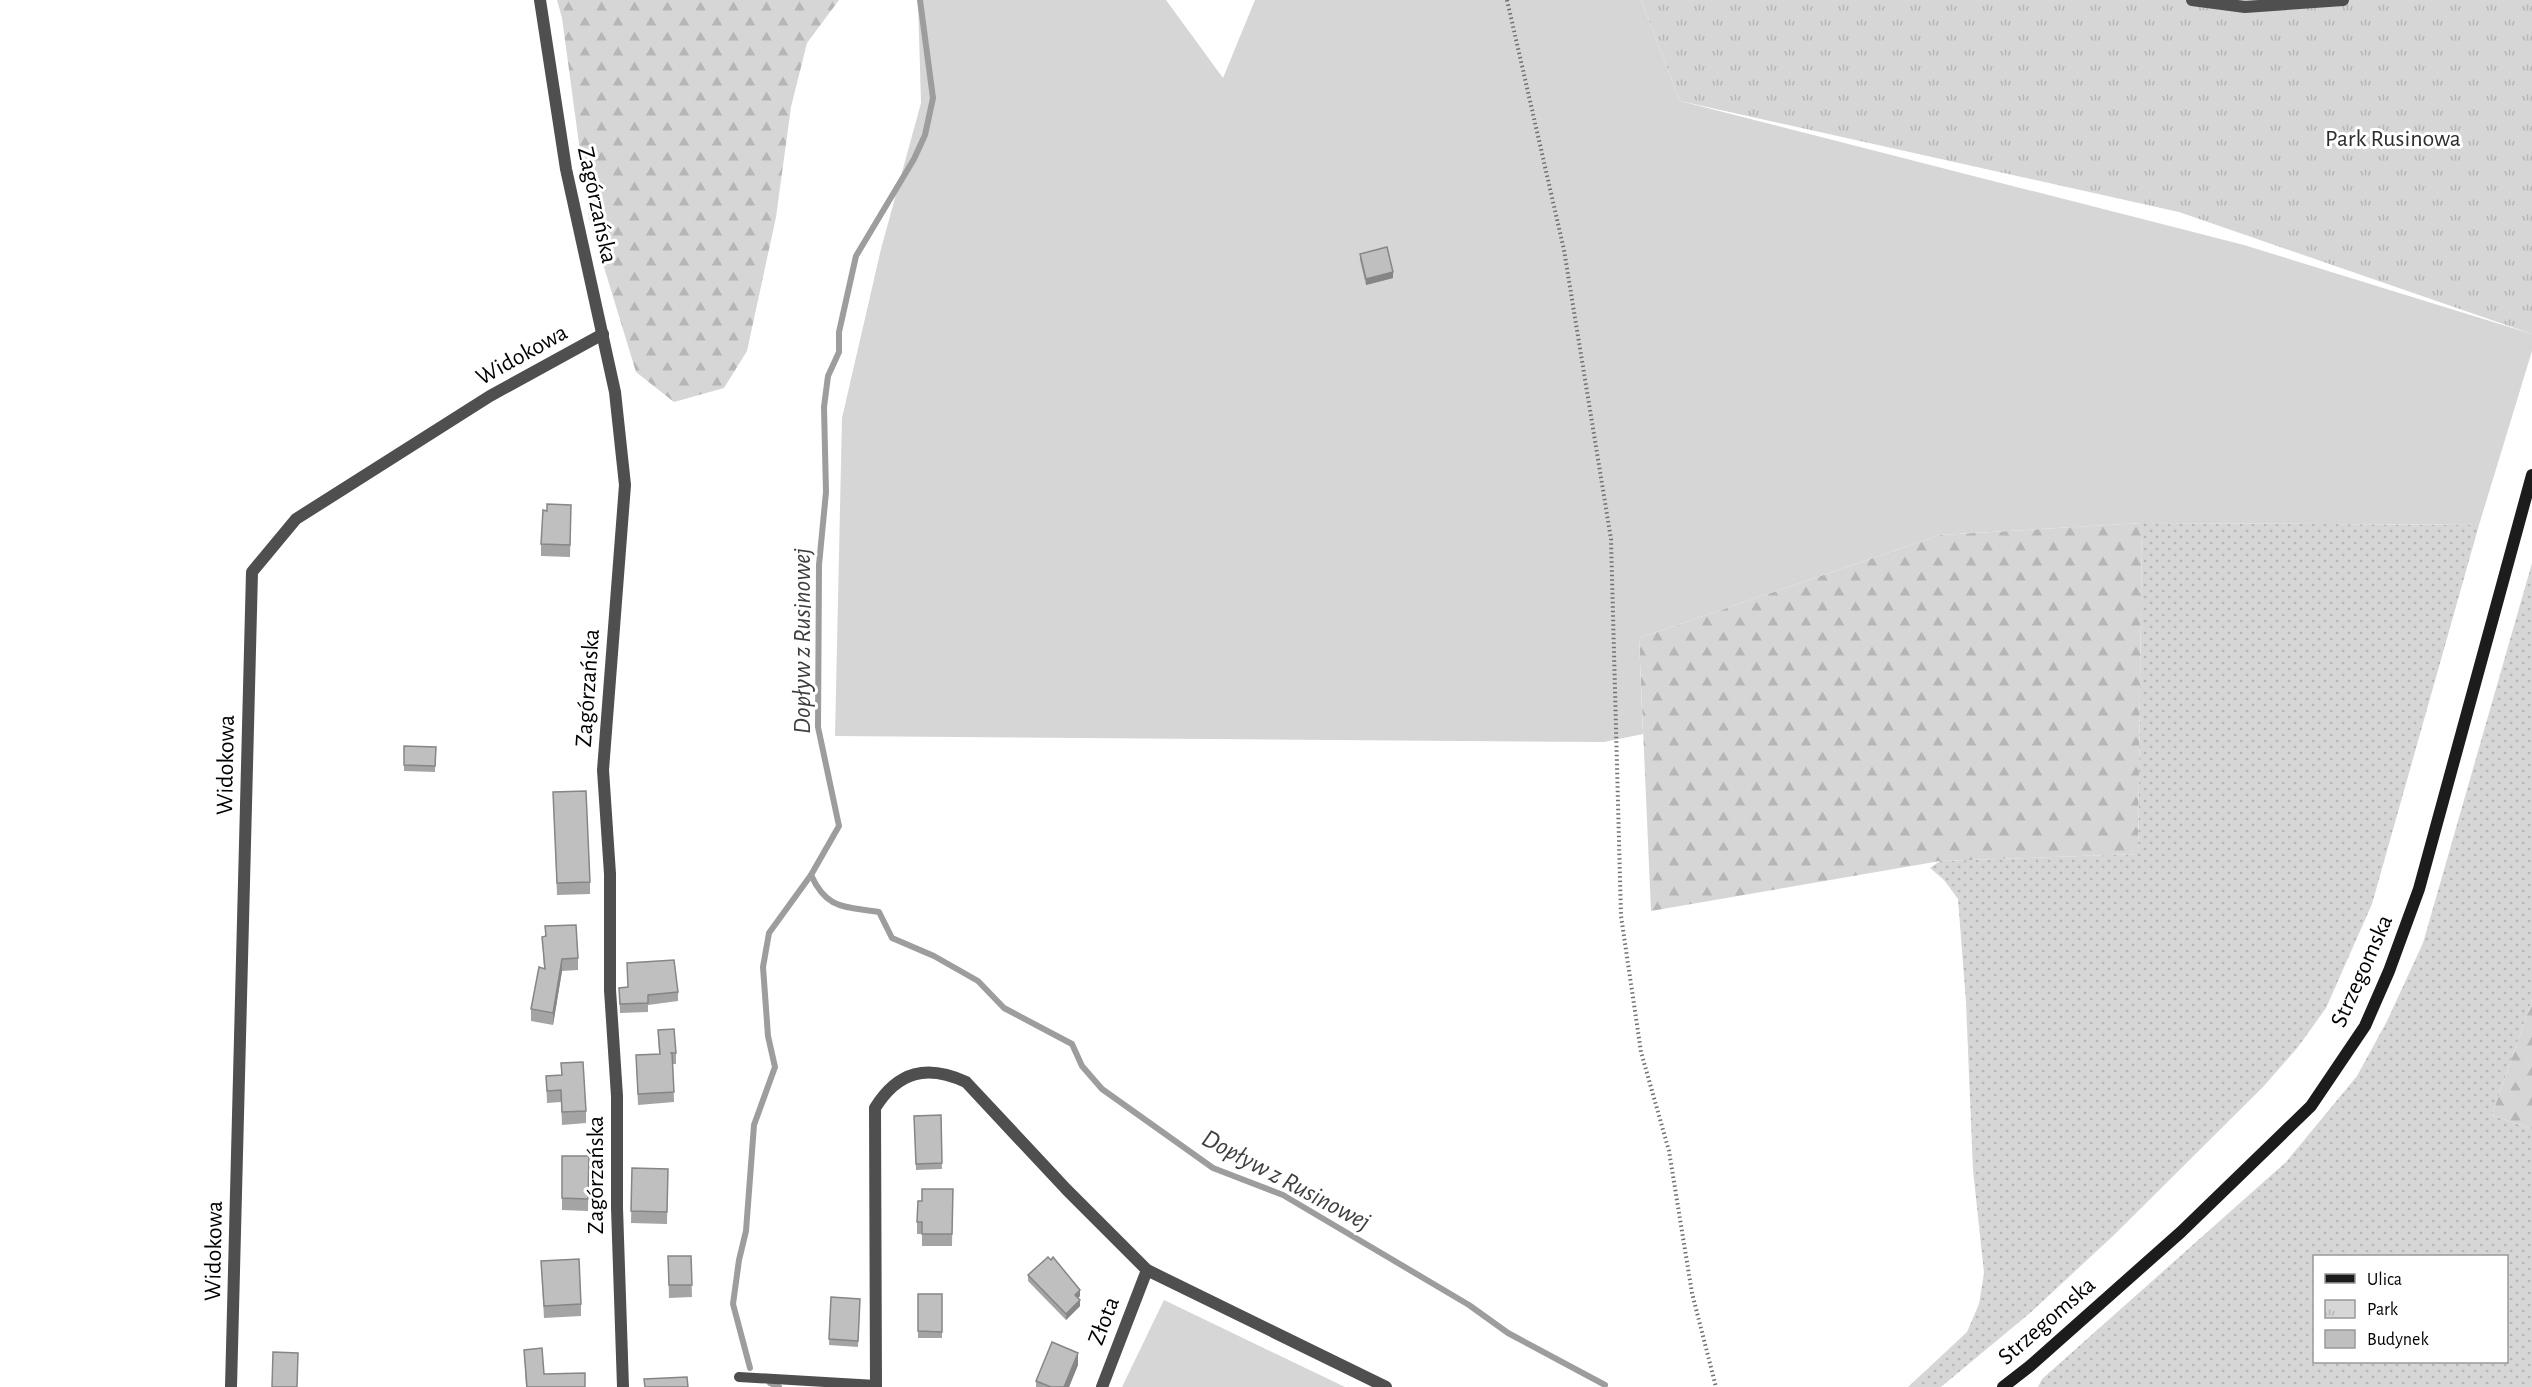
<svg xmlns="http://www.w3.org/2000/svg" width="2532" height="1387" font-family="'Alegreya Sans',sans-serif">
<style>
.grass{fill:url(#grass-dots);fill-rule:evenodd}
.forest{fill:url(#forest-firs)}
.park{fill:url(#park-tufts)}
.garden{fill:#d6d6d6}
.lines{fill:none;stroke-linecap:round;stroke-linejoin:round}
.stream{stroke:#9d9d9d;stroke-width:6}
.path{stroke:#717171;stroke-width:4;stroke-dasharray:1.5 3;stroke-linecap:butt}
.lane{stroke:#4f4f4f;stroke-width:10}
.street{stroke:#4f4f4f;stroke-width:12}
.secondary{stroke:#1c1c1c;stroke-width:12}
.wall{fill:#a4a4a4}
.shaded-wall{fill:#868686}
.building{fill:#bfbfbf;stroke:#868686;stroke-width:1.5}
.labels{text-anchor:middle;dominant-baseline:central;stroke-width:6;stroke-linejoin:round;paint-order:stroke}
.park-label{font-size:24px;fill:#2d2d2d;stroke:#fff}
.street-label{font-size:24px;fill:#000;stroke:#fff}
.water-label{font-size:26px;font-style:italic;fill:#3e3e3e;stroke:#fff}
</style>
<defs>
<pattern id="grass-dots" width="8" height="8" patternUnits="userSpaceOnUse" patternTransform="scale(1.5)"><rect width="8" height="8" fill="#d6d6d6"/><path d="M2 2h.1M6 6h.1" fill="none" stroke="#b6b6b6" stroke-width="1.8" stroke-linecap="round"/></pattern>
<pattern id="forest-firs" width="22" height="20" patternUnits="userSpaceOnUse" patternTransform="scale(1.5)"><rect width="22" height="20" fill="#d6d6d6"/><path d="M5 1l3.5 6h-7zM16 11l3.5 6h-7z" fill="#b6b6b6"/></pattern>
<pattern id="park-tufts" width="24" height="20" patternUnits="userSpaceOnUse" patternTransform="scale(1.5)"><rect width="24" height="20" fill="#d6d6d6"/><path d="M3 7l-1-3M5 7V3M7 7l1-3M15 17l-1-3M17 17v-4M19 17l1-3" fill="none" stroke="#b6b6b6"/></pattern>
</defs>
<rect width="100%" height="100%" fill="#fff"/>
<!-- grass -->
<g class="grass">
<polygon points="2142,523 2479,525 2372,904 2326,1008 2298,1047 2263,1087 2114,1235 2030,1313 1941,1387 1908,1387 1967,1332 1979,1304 1984,1273 1973,1170 1966,1002 1958,899 1944,880 1930,868 1940,861 2138,854"/>
<path d="M2532 563V1000L2492 1115 2532 1129V1387H2038L2042 1379 2286 1162 2357 1076 2387 1021 2423 943ZM2314 1256H2506V1362H2314Z"/>
</g>
<!-- forest -->
<g class="forest">
<polygon points="557,0 839,0 807,43 791,107 776,217 747,351 724,388 674,402 636,372 589,218 562,18"/>
<polygon points="2142,523 2138,854 1940,861 1651,911 1639,638 1940,535"/>
<polygon points="2532,1000 2532,1129 2492,1115"/>
</g>
<!-- park -->
<polygon class="park" points="1641,0 2532,0 2532,334 2179,212 1680,101"/>
<!-- garden -->
<g class="garden">
<polygon points="918,0 1166,0 1223,78 1255,0 1641,0 1680,101 2244,245 2532,334 2532,351 2479,525 2142,523 1940,535 1639,638 1643,734 1604,742 835,736 842,418 881,249 921,103"/>
<polygon points="1164,1300 1345,1387 1122,1387"/>
</g>
<g class="lines">
<!-- stream -->
<g class="stream">
<path d="M920 0 933 98 925 135 914 159 856 256 839 332V352L828 376 824 407 826 492 819 565 818 727 839 826 811 875C827 910 844 906 879 912L892 938 934 956 978 981 1004 1008 1072 1044 1082 1066 1102 1089 1213 1168 1283 1195 1469 1305 1508 1333 1605 1385"/>
<polyline points="750,1368 733,1304 739,1260 746,1231 754,1125 775,1067 768,1036 763,967 769,933 811,875"/>
<polyline points="770,1383 779,1387"/>
</g>
<!-- path -->
<polyline class="path" points="1507,0 1564,250 1611,539 1621,916 1641,1052 1669,1151 1692,1293 1716,1387"/>
<!-- lane -->
<polyline class="lane" points="739,1377 876,1385"/>
<!-- street -->
<g class="street">
<polyline points="540,0 566,169 615,392 625,485 603,770 610,874 610,990 617,1096 617,1208 623,1387"/>
<polyline points="2192,0 2245,7 2343,0"/>
<polyline points="231,1387 252,572 296,519 490,396 603,334"/>
<path d="M876 1387 875 1108C898 1071 927 1064 966 1082L1067 1190 1147 1270 1386 1387"/>
<polyline points="1102,1387 1147,1270"/>
</g>
<!-- secondary -->
<polyline class="secondary" points="2003,1387 2030,1366 2181,1232 2311,1106 2365,1026 2389,971 2419,889 2532,475"/>
</g>
<!-- wall -->
<g class="wall">
<polygon points="1360,254 1393,278 1366,285 1360,260"/>
<polygon points="547,511 571,517 570,557 541,556 541,544"/>
<polygon points="404,746 436,747 435,772 404,771"/>
<polygon points="553,792 590,882 590,894 557,895"/>
<polygon points="545,926 578,958 578,970 562,971 553,1025 531,1021 531,1009 544,968 542,937 545,936"/>
<polygon points="619,988 678,992 678,1001 648,1005 648,1012 620,1013"/>
<polygon points="658,1030 676,1053 676,1064 673,1064 674,1102 638,1105 636,1055 659,1054"/>
<polygon points="561,1063 586,1111 586,1123 562,1125 561,1102 547,1103 546,1076 561,1075"/>
<polygon points="941,1115 942,1169 916,1170 914,1116"/>
<polygon points="562,1156 589,1156 588,1211 562,1210"/>
<polygon points="632,1168 668,1169 667,1224 631,1223"/>
<polygon points="953,1189 952,1246 922,1246 922,1234 917,1234 917,1222 922,1201"/>
<polygon points="668,1256 691,1256 692,1297 669,1298"/>
<polygon points="541,1261 581,1304 581,1316 544,1318"/>
<polygon points="1028,1275 1080,1296 1078,1298 1080,1306 1066,1320 1028,1281"/>
<rect x="918" y="1294" width="24" height="44"/>
<polygon points="831,1297 860,1299 858,1347 829,1345"/>
<polygon points="524,1350 544,1374 585,1387 526,1387"/>
<polygon points="1078,1365 1069,1387 1036,1387 1036,1381"/>
</g>
<!-- shaded-wall -->
<g class="shaded-wall">
<polygon points="1393,272 1393,278 1366,285 1366,279"/>
<polygon points="562,959 562,971 553,1025 553,1013"/>
<polygon points="1080,1290 1080,1296 1075,1301 1075,1295"/>
<polygon points="1080,1300 1080,1306 1066,1320 1066,1314"/>
<polygon points="1078,1353 1078,1365 1069,1387 1064,1387"/>
</g>
<!-- building -->
<g class="building">
<polygon points="1387,247 1393,272 1366,279 1360,254"/>
<polygon points="547,504 571,505 570,545 541,544 543,510 547,511"/>
<polygon points="404,746 436,747 435,766 404,765"/>
<polygon points="586,791 590,882 557,883 553,792"/>
<polygon points="576,925 578,958 562,959 553,1013 531,1009 539,967 545,969 542,937 546,936 545,926"/>
<polygon points="674,960 678,992 648,995 648,1003 620,1004 619,988 628,987 627,963"/>
<polygon points="674,1029 676,1053 670,1053 672,1053 674,1092 638,1094 636,1055 660,1054 658,1030"/>
<polygon points="583,1062 586,1111 562,1112 561,1090 547,1091 546,1076 562,1075 561,1063"/>
<polygon points="941,1115 942,1163 916,1164 914,1116"/>
<polygon points="562,1156 589,1156 588,1199 562,1198"/>
<polygon points="632,1168 668,1169 667,1212 631,1211"/>
<polygon points="922,1189 953,1189 952,1234 922,1234 922,1222 917,1222 918,1201 922,1201"/>
<polygon points="668,1256 691,1256 692,1285 669,1285"/>
<polygon points="1048,1257 1051,1260 1053,1257 1080,1290 1075,1295 1080,1300 1066,1314 1028,1275"/>
<polygon points="579,1259 581,1304 544,1306 541,1261"/>
<polygon points="918,1294 942,1294 942,1332 918,1331"/>
<polygon points="831,1297 860,1299 858,1341 829,1339"/>
<polygon points="1052,1342 1078,1353 1064,1387 1051,1387 1036,1381"/>
<polygon points="542,1348 544,1374 585,1373 585,1387 527,1387 524,1350"/>
<polygon points="273,1352 298,1353 297,1387 272,1387"/>
<polygon points="687,1377 688,1387 645,1387 644,1379"/>
</g>
<g class="labels">
<!-- park labels -->
<g class="park-label">
<text x="2393" y="139">Park Rusinowa</text>
</g>
<!-- street labels -->
<g class="street-label">
<text transform="translate(597 205) rotate(78)">Zagórzańska</text>
<text transform="translate(522 355) rotate(-29)">Widokowa</text>
<text transform="translate(588 688) rotate(-86)">Zagórzańska</text>
<text transform="translate(226 765) rotate(-89)">Widokowa</text>
<text transform="translate(2362 971) rotate(-66)">Strzegomska</text>
<text transform="translate(596 1175) rotate(-90)">Zagórzańska</text>
<text transform="translate(214 1251) rotate(-89)">Widokowa</text>
<text transform="translate(1104 1321) rotate(-69)">Złota</text>
<text transform="translate(2047 1321) rotate(-41)">Strzegomska</text>
</g>
<!-- water labels -->
<g class="water-label">
<text transform="translate(802 641) rotate(-90)">Dopływ z Rusinowej</text>
<text transform="translate(1286 1180) rotate(28)">Dopływ z Rusinowej</text>
</g>
</g>
<!-- legend -->
<rect x="2313" y="1255" width="195" height="108" fill="#ffffff" stroke="#999999" stroke-width="1.5"/>
<rect x="2325" y="1274" width="30" height="9" fill="#1c1c1c" stroke="#999999" stroke-width="1.5"/>
<text x="2367" y="1285" font-size="18" fill="#000000">Ulica</text>
<rect x="2325" y="1300" width="30" height="18" fill="url(#park-tufts)" stroke="#999999" stroke-width="1.5"/>
<text x="2367" y="1315" font-size="18" fill="#000000">Park</text>
<rect x="2325" y="1330" width="30" height="18" fill="#bfbfbf" stroke="#999999" stroke-width="1.5"/>
<text x="2367" y="1345" font-size="18" fill="#000000">Budynek</text>
</svg>
